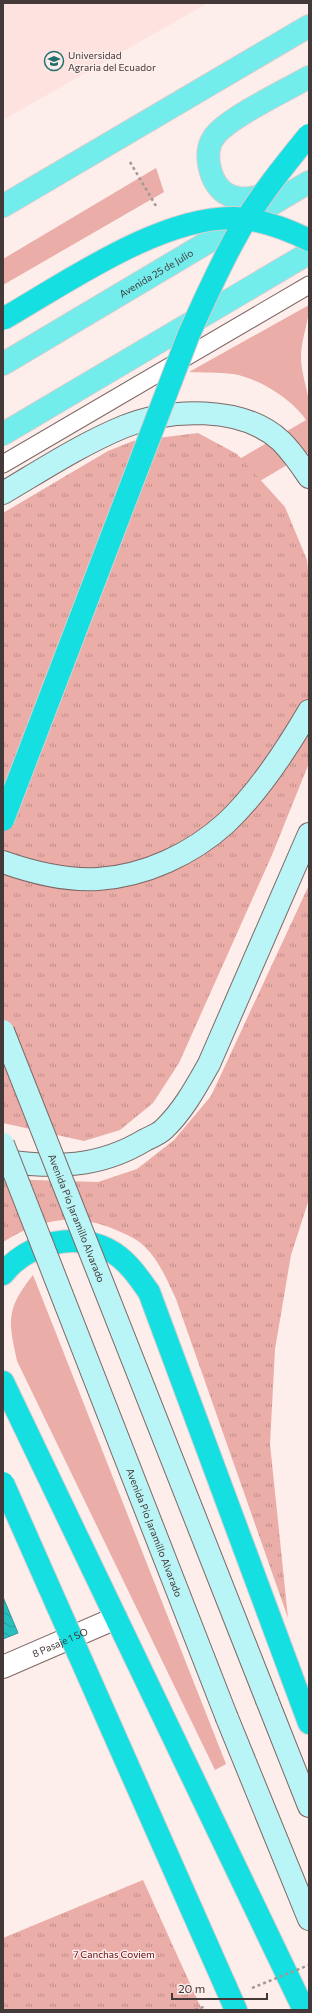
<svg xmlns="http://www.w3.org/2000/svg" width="312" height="2013" font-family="Commissioner,sans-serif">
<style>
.built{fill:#fee2df}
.grass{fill:#eaada7}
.park{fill:url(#park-tufts)}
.water{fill:url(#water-waves);stroke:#319897}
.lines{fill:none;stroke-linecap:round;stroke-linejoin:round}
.lane-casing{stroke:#7e6866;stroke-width:19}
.street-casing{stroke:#7e6866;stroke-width:24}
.secondary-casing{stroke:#7e6866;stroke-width:24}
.primary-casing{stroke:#d2cfcf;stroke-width:24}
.highway-casing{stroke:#d2cfcf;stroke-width:24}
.path{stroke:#a49796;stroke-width:2.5;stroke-dasharray:3 3;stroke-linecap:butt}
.lane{stroke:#fff;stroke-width:17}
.street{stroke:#fff;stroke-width:22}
.secondary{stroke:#b9f5f6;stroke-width:22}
.primary{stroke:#73ecec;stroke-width:22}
.highway{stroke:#15dfe0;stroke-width:22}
.secondary-bridge-casing{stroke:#7e6866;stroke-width:24;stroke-linecap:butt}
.highway-bridge-casing{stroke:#d2cfcf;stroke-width:24;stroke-linecap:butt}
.path-bridge{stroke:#a49796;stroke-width:2.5;stroke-dasharray:3 3;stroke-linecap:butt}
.secondary-bridge{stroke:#b9f5f6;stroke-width:22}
.highway-bridge{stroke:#15dfe0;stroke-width:22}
.labels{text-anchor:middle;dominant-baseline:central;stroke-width:3;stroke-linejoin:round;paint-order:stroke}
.poi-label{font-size:10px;fill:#433938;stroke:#fdedeb;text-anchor:start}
.street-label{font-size:10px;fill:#433938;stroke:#fdedeb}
.park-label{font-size:10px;fill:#610a11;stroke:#fdedeb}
</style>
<defs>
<pattern id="park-tufts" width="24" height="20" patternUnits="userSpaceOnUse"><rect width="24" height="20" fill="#eaada7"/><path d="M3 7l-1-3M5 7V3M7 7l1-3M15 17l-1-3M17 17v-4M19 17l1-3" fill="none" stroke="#bf8e89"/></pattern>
<pattern id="water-waves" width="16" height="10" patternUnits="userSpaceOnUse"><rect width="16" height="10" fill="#29c0c0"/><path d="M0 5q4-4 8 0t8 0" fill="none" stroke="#259d9d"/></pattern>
</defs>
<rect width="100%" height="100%" fill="#fdedeb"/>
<!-- built -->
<polygon class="built" points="3,3 208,3 3,120"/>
<!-- grass -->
<g class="grass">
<polygon points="156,168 164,192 3,285 3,259"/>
<path d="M309 305C309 322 301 339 301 357 301 372 307 387 309 403 311 419 309 436 309 452L3 633V598L306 420C292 399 258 378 233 374 219 372 203 373 189 372Z"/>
<path d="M33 1275 226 1764 215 1770 17 1361C8 1320 6 1309 33 1275Z"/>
</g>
<!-- park -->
<g class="park">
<polygon points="198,433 237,454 285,507 307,560 309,582 309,763 272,855 179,1063 153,1103 120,1130 84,1141 3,1123 3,513 108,451 133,441"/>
<path d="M309 885V1199L291 1255 275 1349 270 1444 288 1618 176 1299C167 1280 160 1262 145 1247 138 1239 125 1234 116 1230 75 1212 40 1219 3 1242V1179L98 1182 137 1169 174 1140 211 1096Z"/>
<polygon points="143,1880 202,2010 3,2010 3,1938"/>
</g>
<!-- water -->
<polygon class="water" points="3,1597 18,1633 3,1639"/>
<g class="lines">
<defs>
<polyline id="lane" points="3,464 309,285"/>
<g id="street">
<path id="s1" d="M3 1667 116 1618"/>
</g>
<g id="secondary">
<path d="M3 493C42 470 80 445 123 427 169 408 242 405 281 441 292 452 301 465 309 477"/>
<path d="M3 862C31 872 68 881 98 879 145 876 192 854 226 823 257 794 288 747 309 711"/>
<path d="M3 1161C55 1168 99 1168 145 1140 151 1137 159 1134 164 1129 183 1111 196 1087 209 1064L309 834"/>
<polyline points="267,1700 309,1806"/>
<polyline points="227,1718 309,1919"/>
</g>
<g id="primary">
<path d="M274 189C248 205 218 202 210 169 207 157 207 147 214 137 227 118 287 90 309 77"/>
<polyline points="3,206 309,26"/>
<path id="s2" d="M3 364 309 182"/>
<polyline points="3,434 309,253"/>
</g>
<g id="highway">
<path d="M3 1274C28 1242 79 1230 114 1253 129 1263 139 1278 149 1292L309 1723"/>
<polyline points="3,1382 304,2010"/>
<polyline points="225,1985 236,2010"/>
</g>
</defs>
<!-- lane casing -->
<use href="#lane" class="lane-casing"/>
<!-- street casing -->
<use href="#street" class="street-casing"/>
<!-- secondary casing -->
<use href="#secondary" class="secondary-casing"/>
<!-- primary casing -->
<use href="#primary" class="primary-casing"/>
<!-- highway casing -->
<use href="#highway" class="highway-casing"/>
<!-- path -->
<polyline class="path" points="130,162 156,206"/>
<!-- lane -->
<use href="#lane" class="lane"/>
<!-- street -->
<use href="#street" class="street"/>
<!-- secondary -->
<use href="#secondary" class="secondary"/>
<!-- primary -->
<use href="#primary" class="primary"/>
<!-- highway -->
<use href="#highway" class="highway"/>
<defs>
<g id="secondary-bridge">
<path id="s3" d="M3 1031 267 1700"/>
<path id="s4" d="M3 1144 227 1718"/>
</g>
<g id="highway-bridge">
<path d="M3 319C66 283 159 217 234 218 261 219 285 228 309 240"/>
<path d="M3 820 189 334C204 301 219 267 237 235 257 199 283 167 309 135"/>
<polyline points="3,1483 225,1985"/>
</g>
</defs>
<!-- secondary-bridge casing -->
<use href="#secondary-bridge" class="secondary-bridge-casing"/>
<!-- highway-bridge casing -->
<use href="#highway-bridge" class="highway-bridge-casing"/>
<!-- path-bridge -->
<g class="path-bridge">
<polyline points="252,1988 309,1965"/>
<polyline points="195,2010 206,2006"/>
</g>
<!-- secondary-bridge -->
<use href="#secondary-bridge" class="secondary-bridge"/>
<!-- highway-bridge -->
<use href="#highway-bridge" class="highway-bridge"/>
</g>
<!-- icons -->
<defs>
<symbol id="university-ring" viewBox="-11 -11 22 22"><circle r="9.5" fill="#fdedeb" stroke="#236f6e" stroke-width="1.5"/><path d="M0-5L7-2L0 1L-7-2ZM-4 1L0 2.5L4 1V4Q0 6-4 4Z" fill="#236f6e"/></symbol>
</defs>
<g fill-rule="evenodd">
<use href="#university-ring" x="43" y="50" width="22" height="22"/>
</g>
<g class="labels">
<!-- poi labels -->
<g class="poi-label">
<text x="68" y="55">Universidad<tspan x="68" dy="12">Agraria del Ecuador</tspan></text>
</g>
<!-- street labels -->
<g class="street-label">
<text stroke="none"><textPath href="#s2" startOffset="178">Avenida 25 de Julio</textPath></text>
<text stroke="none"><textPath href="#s3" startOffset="201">Avenida Pío Jaramillo Alvarado</textPath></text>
<text stroke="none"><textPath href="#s4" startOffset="417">Avenida Pío Jaramillo Alvarado</textPath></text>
<text stroke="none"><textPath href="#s1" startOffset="62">8 Pasaje 1 SO</textPath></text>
</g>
<!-- park labels -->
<g class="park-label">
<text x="114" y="1954">7 Canchas Coviem</text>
</g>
</g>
<!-- border -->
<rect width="312" height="2013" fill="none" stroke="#433938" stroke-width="8"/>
<!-- scale -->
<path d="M172 1993v6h95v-6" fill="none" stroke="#433938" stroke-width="2"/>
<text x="178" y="1993" font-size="12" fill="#433938" stroke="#fdedeb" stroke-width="3" paint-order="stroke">20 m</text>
</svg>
